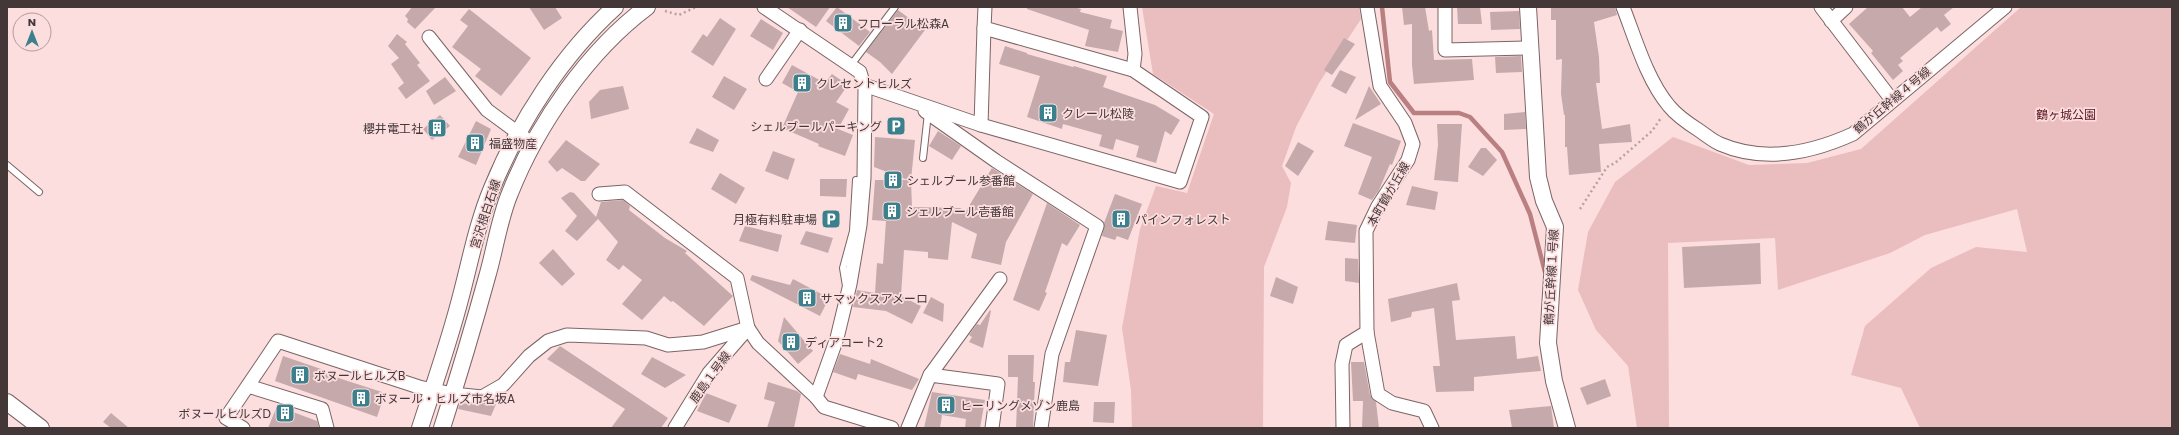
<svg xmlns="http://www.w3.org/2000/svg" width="2179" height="435" font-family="Poppins,'Noto Sans JP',sans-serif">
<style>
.green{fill:#eabdbe}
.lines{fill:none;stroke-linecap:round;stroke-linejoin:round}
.stream{stroke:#b97f81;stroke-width:4.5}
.building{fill:#c6aaab}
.service-casing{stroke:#7d6465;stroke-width:8}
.minor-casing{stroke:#7d6465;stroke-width:15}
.tertiary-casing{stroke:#7d6465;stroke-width:18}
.path{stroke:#b8a1a2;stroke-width:2.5;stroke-dasharray:2 3;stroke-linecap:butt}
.service{stroke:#fff;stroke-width:6}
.minor{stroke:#fff;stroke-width:13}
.tertiary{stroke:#fff;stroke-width:16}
.labels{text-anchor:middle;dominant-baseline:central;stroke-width:3.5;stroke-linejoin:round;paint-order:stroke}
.poi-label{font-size:12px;fill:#433738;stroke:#fcdedf;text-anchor:start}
.street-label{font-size:12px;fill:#433738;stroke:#fcdedf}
.park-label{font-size:12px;fill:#5a131f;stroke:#fcdedf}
</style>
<rect width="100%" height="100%" fill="#fcdedf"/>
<!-- green -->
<g class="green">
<polygon points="1142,7 1359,7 1361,19 1319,83 1296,127 1282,166 1291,183 1287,207 1264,267 1263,428 1132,428 1131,390 1122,328 1140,229 1156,186 1187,193 1214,114 1153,74"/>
<polygon points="2021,7 2172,7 2172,428 1920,428 1901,388 1851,375 1865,326 1931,268 1976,247 2027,252 2017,209 1925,235 1890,253 1778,290 1775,238 1668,243 1669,428 1637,428 1628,366 1596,330 1578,290 1588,232 1615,182 1673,137 1749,165 1807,163 1861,149"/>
</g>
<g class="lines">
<!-- stream -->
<polyline class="stream" points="1382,7 1390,82 1414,113 1459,113 1470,117 1502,152 1530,214 1545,272"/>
</g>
<!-- building -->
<g class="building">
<polygon points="412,7 436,7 415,29 407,22 408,19 405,16"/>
<polygon points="529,7 555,7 562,18 544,30"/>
<polygon points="787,7 830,7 816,27"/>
<polygon points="837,7 870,32 859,46 826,21"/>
<polygon points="1027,7 1073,7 1081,9 1080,12 1112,20 1110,28 1123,31 1118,52 1085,46 1089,30 1027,9"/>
<polygon points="1402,7 1425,7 1429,31 1432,30 1434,60 1472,59 1474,80 1414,84 1412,65 1412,24 1404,25"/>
<polygon points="1457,7 1480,7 1482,24 1458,24"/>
<polygon points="1551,7 1615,7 1617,15 1594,22 1599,57 1600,83 1596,83 1602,129 1630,124 1632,142 1599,144 1601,172 1569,175 1567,147 1565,147 1565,115 1564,115 1561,94 1562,59 1556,60 1556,20 1551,20"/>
<polygon points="1868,7 1902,7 1910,17 1922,7 1954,7 1944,15 1951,24 1941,32 1937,27 1900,58 1903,61 1898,65 1903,71 1893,80 1871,53 1873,51 1849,24"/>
<polygon points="469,9 531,58 501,96 475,76 481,69 452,47 468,26 460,20"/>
<polygon points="898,10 925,30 892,74 880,62 866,52"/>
<polygon points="1519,11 1520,29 1491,30 1490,12"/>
<polygon points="720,18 736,29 713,66 691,52 703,34 707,37"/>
<polygon points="761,19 783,33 773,50 750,36"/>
<polygon points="397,34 407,42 405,44 420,63 417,65 430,81 406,99 398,88 404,83 391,64 399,58 388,46"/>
<polygon points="1344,38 1355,44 1332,75 1324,70"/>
<polygon points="1005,46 1027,53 1027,54 1073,67 1074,66 1107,76 1103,87 1155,105 1180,120 1171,135 1165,131 1156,163 1136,157 1139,146 1116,139 1113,150 1099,146 1102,135 1063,124 1062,129 1027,117 1040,76 999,64"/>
<polygon points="1521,56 1522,72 1496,73 1495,57"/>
<polygon points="792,65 825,83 832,74 848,85 836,102 849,109 838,129 853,135 845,156 818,146 819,144 782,128 798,92 782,83"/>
<polygon points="1340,70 1356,77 1346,94 1331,86"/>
<polygon points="724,76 747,89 734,110 712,97"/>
<polygon points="445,77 456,91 434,105 426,91"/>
<polygon points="623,86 629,109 591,119 589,102 600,90"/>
<polygon points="1369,86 1381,104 1355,120"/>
<polygon points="1525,112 1526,129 1504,130 1504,114"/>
<polygon points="440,115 450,126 432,140 423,129"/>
<polygon points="476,121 491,129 476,165 458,157"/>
<polygon points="1353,123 1401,141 1392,165 1390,164 1379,190 1372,200 1358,194 1372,157 1344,146"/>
<polygon points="1437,124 1462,124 1458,182 1434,180 1438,145"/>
<polygon points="697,128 719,140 713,152 689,143"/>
<polygon points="938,131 961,146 952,160 929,146"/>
<polygon points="875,137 915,140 911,180 912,207 960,208 966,211 992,168 1033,194 1006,242 1001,265 971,258 977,234 952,222 948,260 928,258 928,252 904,250 901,296 921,306 912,324 886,311 853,307 857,290 875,293 877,263 883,264 886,221 872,220 875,180 908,180 874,167"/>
<polygon points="566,140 600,164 585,181 581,181 562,168 557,172 548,162"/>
<polygon points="1298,142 1314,151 1298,176 1285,166"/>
<polygon points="1481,148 1486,148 1497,160 1483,176 1468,167"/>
<polygon points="773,151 795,159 788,180 765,171"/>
<polygon points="720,173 745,188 736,204 711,189"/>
<polygon points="820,179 847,179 846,197 820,196"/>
<polygon points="1412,186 1438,192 1435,210 1406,205"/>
<polygon points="570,192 574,193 596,217 601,202 623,200 630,206 629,210 665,238 687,251 685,253 733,296 704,326 673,301 671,302 664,296 642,320 622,304 642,280 623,265 619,270 606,260 618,242 598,219 577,241 565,231 577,216 561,198"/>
<polygon points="1115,194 1142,204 1128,240 1117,236 1115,240 1102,236 1104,223"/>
<polygon points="1047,203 1080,225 1067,246 1062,243 1045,292 1047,293 1039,311 1013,300"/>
<polygon points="1328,221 1357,225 1355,243 1325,240"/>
<polygon points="745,226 782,235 778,252 739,241"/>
<polygon points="806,231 833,238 828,253 800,244"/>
<polygon points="1760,243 1761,284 1684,288 1682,247"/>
<polygon points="553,249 575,274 562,286 539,263"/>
<polygon points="1345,258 1358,259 1359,283 1345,281"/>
<polygon points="752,275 790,285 793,279 829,298 820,316 750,280"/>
<polygon points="1276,277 1298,287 1293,304 1270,296"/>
<polygon points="1457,283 1460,300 1452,301 1456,340 1515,336 1517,359 1538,356 1541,371 1474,377 1474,391 1436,392 1433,366 1440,366 1434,308 1412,312 1411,317 1391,322 1388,299"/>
<polygon points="931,297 944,304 943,322 923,313"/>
<polygon points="990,310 991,311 983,348 969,342 972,337 969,335 977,324 980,325"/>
<polygon points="784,317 813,351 798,364 778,341"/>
<polygon points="1076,330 1107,335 1098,386 1063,382 1065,362 1070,362"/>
<polygon points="560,346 668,418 661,428 611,428 625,409 547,359"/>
<polygon points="840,354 870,364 871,359 919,379 912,390 858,374 856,380 833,372"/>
<polygon points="1008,355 1034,355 1033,382 1035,382 1033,428 1016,428 1018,377 1008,377"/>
<polygon points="283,356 324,370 323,373 385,393 377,417 275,381"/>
<polygon points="652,357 686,375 665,388 641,374"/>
<polygon points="1351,362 1364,362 1370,395 1376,402 1379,428 1362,428 1363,401 1353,401"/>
<polygon points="1605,379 1611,396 1587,405 1580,388"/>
<polygon points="768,382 797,391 801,394 794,428 767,428 775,402 764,399"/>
<polygon points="932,392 985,400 980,428 965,428 966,419 942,415 940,428 924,428"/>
<polygon points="706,393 737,405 729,423 697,411"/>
<polygon points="1094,402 1115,402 1114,423 1093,422"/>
<polygon points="460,403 481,405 496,404 491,416 458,409"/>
<polygon points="277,406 317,421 319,428 268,428"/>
<polygon points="1551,406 1554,428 1512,428 1509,410"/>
<polygon points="111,413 129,428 111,428 103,422"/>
</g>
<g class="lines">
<defs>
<g id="service">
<polyline points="851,65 895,7"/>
<polyline points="923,158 928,113"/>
<polyline points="7,165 39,192"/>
<polyline points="846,286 843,268 853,231 856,180"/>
</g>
<g id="minor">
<polyline points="1130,7 1135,54 1133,70"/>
<polyline points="1445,7 1445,50 1530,48"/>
<path d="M1623 7C1635 38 1647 80 1669 106 1677 116 1689 124 1700 131 1706 135 1713 141 1720 144 1764 163 1811 153 1853 134L2005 7"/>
<polyline points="1821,7 1892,100"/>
<polyline points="1831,21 1846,7"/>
<polyline points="429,37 487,110 533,144"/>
<polyline points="766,79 800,30"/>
<polyline points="864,85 981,125 1180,182 1202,117 1133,70 984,28 985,7"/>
<polyline points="925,111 996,161 1097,226 1052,354 1041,428"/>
<polyline points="981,125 984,28"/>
<polyline points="599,194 625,192 737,278 748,328 758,343 816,397 837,338 850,284 860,225 864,178 865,89 860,72 764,7"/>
<polyline points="1367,332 1378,394 1392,403 1424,411 1432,428"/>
<polyline points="930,375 1000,279"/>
<polyline points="248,386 322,409 327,428"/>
<polyline points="816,397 824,407 892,428"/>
<polyline points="243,428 226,418 278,341 419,387 453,394 482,397 503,385 529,356 548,341 567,335 646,338 668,345 703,342 748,328"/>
<polyline points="675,428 709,373 748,328"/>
<polyline points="908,428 930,375 998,384 992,428"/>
<polyline points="1343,428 1342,364 1346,345 1367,332 1366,231 1378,206 1408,160 1413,144 1405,123 1380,86 1367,7"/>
</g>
<g id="tertiary">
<polyline points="1528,7 1538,177 1544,201 1555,227 1548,343 1554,381 1567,428"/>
<polyline points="7,402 41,428"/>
<path d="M420 428C433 388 447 348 458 307 469 268 476 226 492 188 519 122 562 55 615 7"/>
<path d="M442 428C458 378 473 328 487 277 495 250 499 219 510 193 537 125 588 51 647 7"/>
</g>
</defs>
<!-- service casing -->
<use href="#service" class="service-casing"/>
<!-- minor casing -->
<use href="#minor" class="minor-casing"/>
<!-- tertiary casing -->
<use href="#tertiary" class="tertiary-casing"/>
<!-- path -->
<g class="path">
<polyline points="665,11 679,15 696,7"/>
<polyline points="1580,209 1607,167 1615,163 1652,131 1661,118"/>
</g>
<!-- service -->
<use href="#service" class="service"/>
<!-- minor -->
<use href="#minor" class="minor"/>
<!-- tertiary -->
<use href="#tertiary" class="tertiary"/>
</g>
<!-- icons -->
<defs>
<symbol id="building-square" viewBox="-11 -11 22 22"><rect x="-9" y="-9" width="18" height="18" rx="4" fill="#3c808e" stroke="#fcdedf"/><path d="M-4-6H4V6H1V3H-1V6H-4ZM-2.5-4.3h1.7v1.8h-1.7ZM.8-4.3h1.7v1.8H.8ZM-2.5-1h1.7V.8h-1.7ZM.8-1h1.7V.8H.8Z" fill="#fff"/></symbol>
<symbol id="parking-square" viewBox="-11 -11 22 22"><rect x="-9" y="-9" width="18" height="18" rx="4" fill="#3c808e" stroke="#fcdedf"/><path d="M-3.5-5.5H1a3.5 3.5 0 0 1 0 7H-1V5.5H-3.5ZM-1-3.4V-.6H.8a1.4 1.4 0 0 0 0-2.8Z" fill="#fff"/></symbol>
</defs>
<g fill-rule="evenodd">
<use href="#building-square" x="832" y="12" width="22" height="22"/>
<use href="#building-square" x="791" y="72" width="22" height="22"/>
<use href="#building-square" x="1037" y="102" width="22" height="22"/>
<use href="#parking-square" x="885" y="115" width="22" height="22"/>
<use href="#building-square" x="426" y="117" width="22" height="22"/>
<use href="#building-square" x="464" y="132" width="22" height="22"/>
<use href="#building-square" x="882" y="169" width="22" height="22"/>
<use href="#building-square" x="881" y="200" width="22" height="22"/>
<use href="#parking-square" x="820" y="208" width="22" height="22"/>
<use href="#building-square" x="1110" y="208" width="22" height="22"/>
<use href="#building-square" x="796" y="287" width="22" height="22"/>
<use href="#building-square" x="780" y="331" width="22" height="22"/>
<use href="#building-square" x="289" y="364" width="22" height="22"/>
<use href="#building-square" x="350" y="387" width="22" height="22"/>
<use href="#building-square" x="935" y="394" width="22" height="22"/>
<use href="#building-square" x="274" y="402" width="22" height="22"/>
</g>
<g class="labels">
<!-- poi labels -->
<g class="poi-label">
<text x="857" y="23">フローラル松森A</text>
<text x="816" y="83">クレセントヒルズ</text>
<text x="1062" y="113">クレール松陵</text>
<text x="882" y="126" text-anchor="end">シェルブールパーキング</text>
<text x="423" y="128" text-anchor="end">櫻井電工社</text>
<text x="489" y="143">福盛物産</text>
<text x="907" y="180">シェルブール参番館</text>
<text x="906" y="211">シェルブール壱番館</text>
<text x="817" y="219" text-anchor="end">月極有料駐車場</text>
<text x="1135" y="219">パインフォレスト</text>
<text x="821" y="298">サマックスアメーロ</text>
<text x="805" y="342">ディアコート2</text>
<text x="314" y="375">ボヌールヒルズB</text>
<text x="375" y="398">ボヌール・ヒルズ市名坂A</text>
<text x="960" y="405">ヒーリングメゾン鹿島</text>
<text x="271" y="413" text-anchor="end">ボヌールヒルズD</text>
</g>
<!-- street labels -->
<g class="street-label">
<text transform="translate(1892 100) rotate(-40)">鶴が丘幹線４号線</text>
<text transform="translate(1388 194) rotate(-60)">本町鶴が丘線</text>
<text transform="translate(485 214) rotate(-72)">宮沢根白石線</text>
<text transform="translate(1551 277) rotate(-87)">鶴が丘幹線１号線</text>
<text transform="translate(710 377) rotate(-54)">鹿島１号線</text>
</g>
<!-- park labels -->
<g class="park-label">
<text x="2066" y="114">鶴ヶ城公園</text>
</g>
</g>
<!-- border -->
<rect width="2179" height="435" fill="none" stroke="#433738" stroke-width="16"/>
<!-- north arrow -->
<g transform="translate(32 32)"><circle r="19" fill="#fcdedf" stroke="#b29b9c"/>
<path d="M0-3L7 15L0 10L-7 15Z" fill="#3c808e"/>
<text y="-6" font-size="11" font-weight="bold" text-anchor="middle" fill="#433738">N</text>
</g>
</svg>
